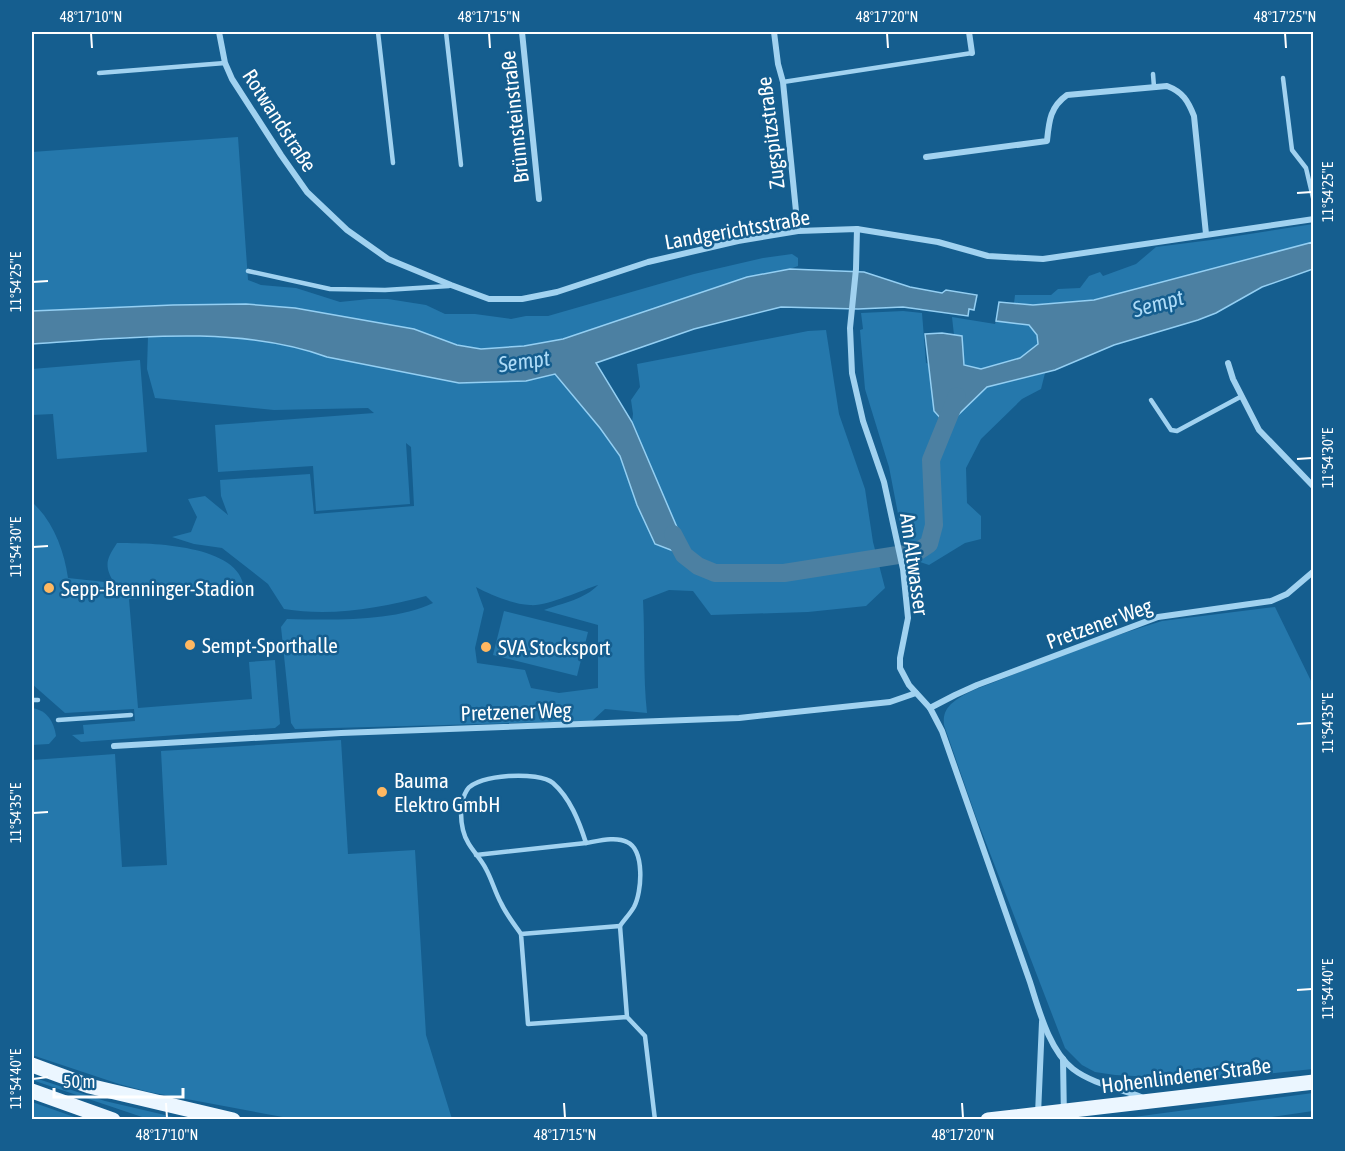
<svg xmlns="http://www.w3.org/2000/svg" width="1345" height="1151" font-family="'Asap Condensed',sans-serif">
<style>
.green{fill:#2578ac;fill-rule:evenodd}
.water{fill:#4c80a2;stroke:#94cff3;stroke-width:1.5}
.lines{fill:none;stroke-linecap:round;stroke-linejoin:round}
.canal{stroke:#4c80a2;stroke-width:18}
.service{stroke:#a1d2f0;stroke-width:4.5}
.minor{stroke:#a1d2f0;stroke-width:6}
.primary{stroke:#ebf6ff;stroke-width:15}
.ticks{fill:none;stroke:#fff;stroke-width:2}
.poi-dot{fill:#ffb861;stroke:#155e8f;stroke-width:2}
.labels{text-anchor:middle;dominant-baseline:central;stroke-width:5;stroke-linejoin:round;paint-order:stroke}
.street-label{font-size:21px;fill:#fff;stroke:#155e8f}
.poi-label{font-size:21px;fill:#fff;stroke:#155e8f;text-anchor:start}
.water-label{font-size:22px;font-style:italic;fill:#addbf7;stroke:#155e8f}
.neatline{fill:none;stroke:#fff;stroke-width:2}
.ticks-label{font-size:15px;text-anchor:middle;fill:#fff}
</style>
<rect width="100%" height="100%" fill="#155e8f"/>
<!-- green -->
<g class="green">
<polygon points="238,137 248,280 261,285 296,288 340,302 369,299 388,299 426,305 445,314 475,314 511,319 526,316 548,316 694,274 763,258 792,254 798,258 798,266 790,269 747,277 563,339 524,346 481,349 457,345 414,329 295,308 246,304 173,305 32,311 32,152"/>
<polygon points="1313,224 1313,242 1290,250 1094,300 1033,305 1014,303 1015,295 1051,295 1058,289 1080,288 1089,276 1100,272 1103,276 1136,264 1156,247 1211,240"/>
<polygon points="903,311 922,313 926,363 929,364 934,411 942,420 958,415 987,387 1045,373 1041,389 1022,399 981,439 966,468 967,503 981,516 981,539 965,543 929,565 914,560 900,524 889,467 865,389 860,330 863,329 861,313"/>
<polygon points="952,317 995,324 996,321 1029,325 1037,335 1038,344 1020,358 981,369 964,365 962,337 954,335"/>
<path d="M826 330 839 414 865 489 873 542 885 588 866 606 808 612 711 615 693 591 669 590 643 600C645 638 643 675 647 713L605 709 592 721 295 729 291 723 281 627 287 619C330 620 394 622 433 603L426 596C380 608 332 617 284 609L268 584 222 548 194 544 172 537 191 532 197 517 188 499 205 496 228 515 221 496 220 480 310 474 314 514 414 506 411 447 406 443 410 504 316 511 313 466 218 472 215 425 374 413 368 408 274 410 155 398 147 369 148 336C204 333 274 337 327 357L459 383 526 381 555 374 600 428 620 456 637 505 682 539 632 422 633 414 631 400 640 387 637 364 808 331ZM598 585C585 599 563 603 544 610L598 625V688L559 693 531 688 525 670 477 663 475 648 484 609 476 587C491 595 512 604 530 605 545 607 582 590 598 585Z"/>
<polygon points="140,360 147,452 57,459 53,414 32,415 32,369"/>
<path d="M32 502C53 521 64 550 68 578L114 583C104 565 106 560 117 543 150 543 241 544 244 589L129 599 138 708 252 699 249 662 275 660 280 724 275 728 81 742 72 735 84 734 83 725 135 721 134 709 65 713 32 684Z"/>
<path d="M1275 607 1313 685V1069L1235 1077 1192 1079 1115 1075 1095 1072 1082 1065 1065 1048 976 817 944 725C943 716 945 710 951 704 965 691 988 685 1005 678 1057 657 1109 637 1162 621Z"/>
<polygon points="504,611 588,632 577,676 493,655"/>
<path d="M32 708C47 710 54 722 56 736L49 744 32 745Z"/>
<polygon points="341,740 348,854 415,850 426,1035 452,1119 288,1118 149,1092 119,1084 32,1055 32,760 115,754 122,867 167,865 161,751"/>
<polygon points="32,1077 105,1101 182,1119 148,1119 32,1080"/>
<polygon points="1313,1093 1313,1111 1252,1120 1119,1119"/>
<polygon points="32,1102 80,1119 82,1119 32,1119"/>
</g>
<!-- water -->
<g class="water">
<polygon points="1313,242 1313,269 1262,287 1216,313 1198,320 1114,345 1055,370 987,387 958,415 942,420 934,411 925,334 942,333 962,336 964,365 981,369 1020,358 1038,344 1037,335 1029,325 996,321 999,302 1033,305 1094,300"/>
<path d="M790 269 864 272 910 287 942 293 946 290 977 295 974 310 969 309 968 316 903 307 858 309 781 307 694 329 596 363 632 422 682 539 684 555 655 544 637 505 620 456 600 428 555 374 526 381 459 383 327 357C237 324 125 338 32 344V311L173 305 246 304 295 308 414 329 457 345 481 349 524 346 563 339 747 277Z"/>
</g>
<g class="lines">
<!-- canal -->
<polyline class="canal" points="673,534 684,555 698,566 715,573 784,573 917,552 929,544 934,525 931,460 957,396"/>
<!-- service -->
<g class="service">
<polyline points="378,32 393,163"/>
<polyline points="446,32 461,165"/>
<polyline points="99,73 225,63"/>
<polyline points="1153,74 1154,87"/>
<polyline points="1283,78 1292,150 1306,168 1314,202"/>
<polyline points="783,82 972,53"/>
<polyline points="248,271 330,289 385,290 449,286"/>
<polyline points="1151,400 1171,430 1177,431 1242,396"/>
<polyline points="32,700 38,700"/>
<polyline points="58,720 131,715"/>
<polyline points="476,855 586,843"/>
<path d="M521 934C514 924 506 914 501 903 495 892 492 880 486 869 479 855 467 847 463 830 460 818 460 801 467 790 477 774 539 771 553 783 570 798 579 821 586 843 598 841 616 836 627 842 645 850 642 892 634 907 630 914 624 920 620 926"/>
<polyline points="627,1017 528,1024 521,934 620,926 627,1017 645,1036 655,1120"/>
</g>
<!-- minor -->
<g class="minor">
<polyline points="219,32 225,63 232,79 281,155 307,192 347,230 388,259 451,285 489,299 522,299 557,292 648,262 738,241 798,231 857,229 938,242 988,256 1043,259 1314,219"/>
<polyline points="522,32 539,199"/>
<polyline points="774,32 778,64 783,82 798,231"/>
<polyline points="969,32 972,53"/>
<path d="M926 157 1047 141C1049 121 1050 107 1067 95L1167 86C1183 92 1188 101 1194 116L1206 234"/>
<path d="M857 229 856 269 850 328 852 373 863 421 884 482 903 569 908 618 900 658V668L909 685 930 708 942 731 1030 982C1039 1010 1049 1050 1073 1069 1091 1083 1120 1089 1141 1097"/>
<polyline points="1228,363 1233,379 1259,430 1314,487"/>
<polyline points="930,708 955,695 977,685 1158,617 1271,601 1287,594 1314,571"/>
<polyline points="114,746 341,733 739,718 890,702 916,693"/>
<polyline points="1063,1059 1064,1120"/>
<polyline points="1038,1114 1042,1022"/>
</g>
<!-- primary -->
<g class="primary">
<polyline points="32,1065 89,1086 233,1120"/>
<polyline points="32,1091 113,1120"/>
<polyline points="988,1120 1314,1082"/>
</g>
</g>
<!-- ticks -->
<path class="ticks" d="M91 33 92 48M489 33 490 48M887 33 888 48M1285 33 1286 48M1297 193 1312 192M33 282 48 281M1297 459 1312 458M33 547 48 546M1297 724 1312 723M33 813 48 812M1297 990 1312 989M33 1079 48 1077M166 1103 167 1118M564 1103 565 1118M962 1103 963 1118"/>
<!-- markers -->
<g class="poi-dot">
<circle cx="49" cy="588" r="6"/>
<circle cx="190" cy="645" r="6"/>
<circle cx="486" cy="647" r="6"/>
<circle cx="382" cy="792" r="6"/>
</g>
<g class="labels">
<!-- street labels -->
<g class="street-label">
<text transform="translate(514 117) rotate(-96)">Brünnsteinstraße</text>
<text transform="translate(280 120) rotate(57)">Rotwandstraße</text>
<text transform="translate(770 133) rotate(-97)">Zugspitzstraße</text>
<text transform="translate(737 229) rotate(-10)">Landgerichtsstraße</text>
<text transform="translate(915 564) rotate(82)">Am Altwasser</text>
<text transform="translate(1099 623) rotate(-20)">Pretzener Weg</text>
<text transform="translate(516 711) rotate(-2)">Pretzener Weg</text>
<text transform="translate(1186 1075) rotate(-7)">Hohenlindener Straße</text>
</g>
<!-- poi labels -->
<g class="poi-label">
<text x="61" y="588">Sepp-Brenninger-Stadion</text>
<text x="202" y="645">Sempt-Sporthalle</text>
<text x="498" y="647">SVA Stocksport</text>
<text x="394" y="780">Bauma<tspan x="394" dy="24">Elektro GmbH</tspan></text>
</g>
<!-- water labels -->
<g class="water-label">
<text transform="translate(1158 303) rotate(-15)">Sempt</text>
<text transform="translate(524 361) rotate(-8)">Sempt</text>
</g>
</g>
<!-- border -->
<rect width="1345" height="1151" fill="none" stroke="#155e8f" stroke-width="66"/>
<!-- scale -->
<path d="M54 1088v9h129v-9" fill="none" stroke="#ffffff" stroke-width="3"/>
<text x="63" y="1088" font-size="18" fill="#ffffff" stroke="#155e8f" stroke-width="4.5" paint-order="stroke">50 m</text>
<rect x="33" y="33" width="1279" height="1085" class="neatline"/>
<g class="ticks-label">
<text x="91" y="22">48°17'10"N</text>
<text x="489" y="22">48°17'15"N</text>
<text x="887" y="22">48°17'20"N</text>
<text x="1285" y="22">48°17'25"N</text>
<text transform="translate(1328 192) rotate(-90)" y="5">11°54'25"E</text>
<text transform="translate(16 282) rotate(-90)" y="5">11°54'25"E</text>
<text transform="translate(1328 458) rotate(-90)" y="5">11°54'30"E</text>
<text transform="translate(16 547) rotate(-90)" y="5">11°54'30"E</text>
<text transform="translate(1328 723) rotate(-90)" y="5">11°54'35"E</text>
<text transform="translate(16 813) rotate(-90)" y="5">11°54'35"E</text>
<text transform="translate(1328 989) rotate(-90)" y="5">11°54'40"E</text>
<text transform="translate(16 1079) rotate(-90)" y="5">11°54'40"E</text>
<text x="167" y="1140">48°17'10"N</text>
<text x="565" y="1140">48°17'15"N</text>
<text x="963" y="1140">48°17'20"N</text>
</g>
</svg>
